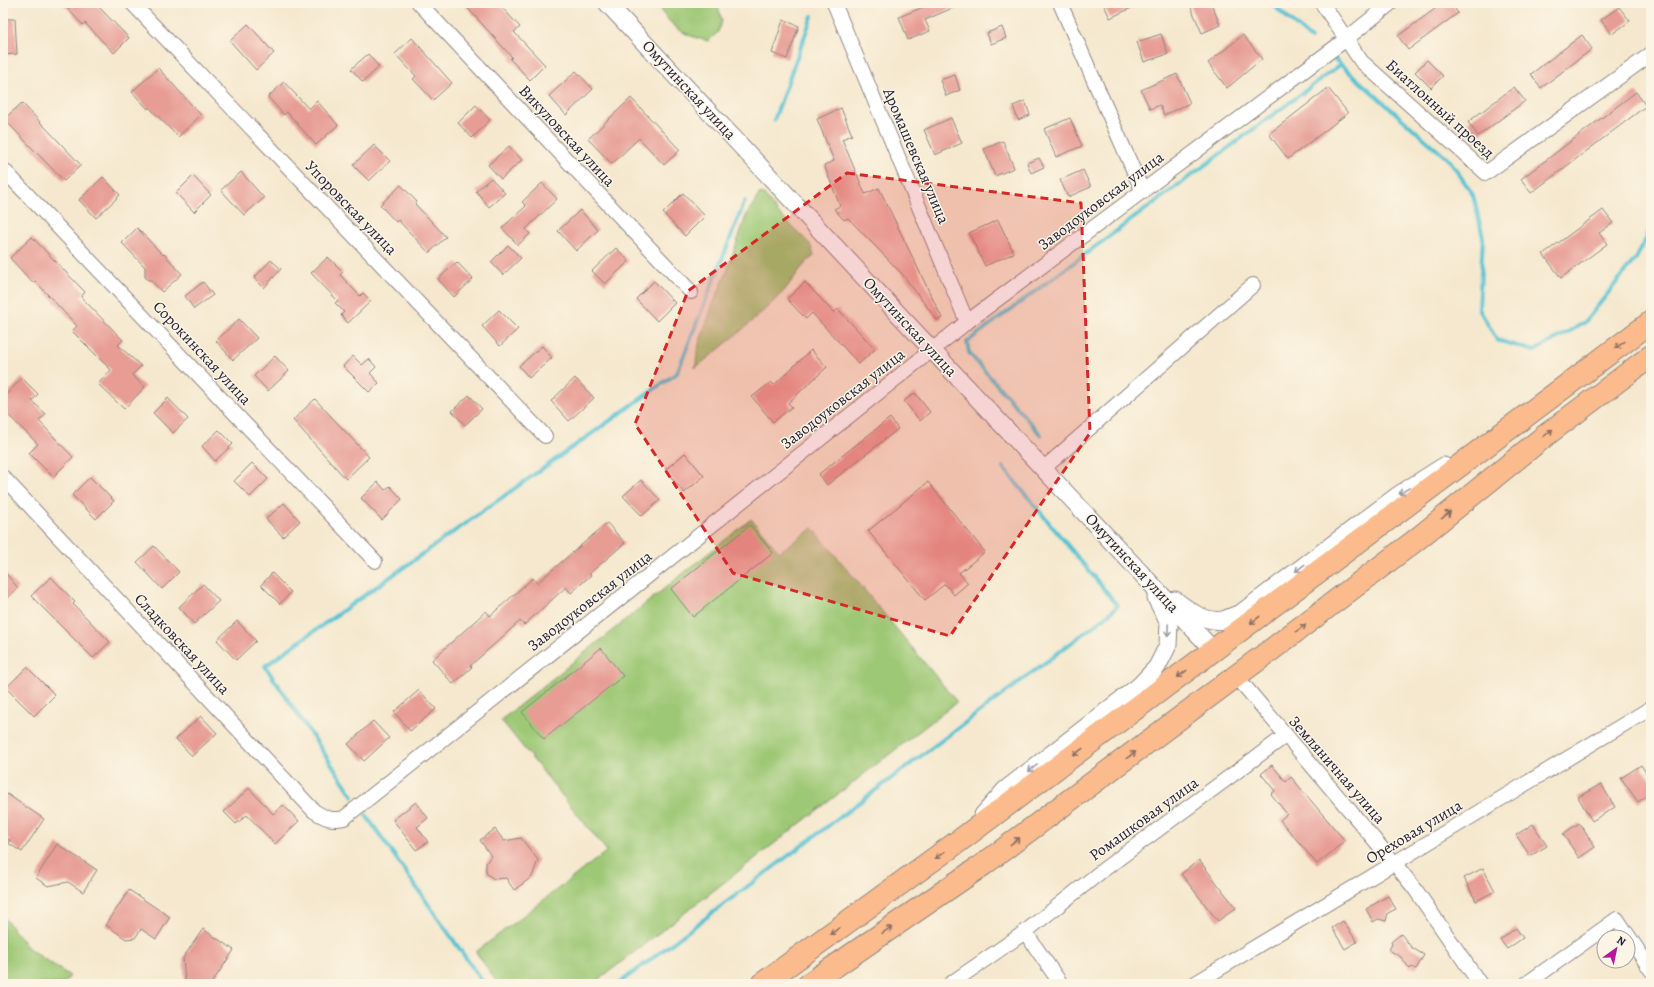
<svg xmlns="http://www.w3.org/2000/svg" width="1654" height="987" font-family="Alegreya,serif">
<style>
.green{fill:#9dc875;stroke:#607558}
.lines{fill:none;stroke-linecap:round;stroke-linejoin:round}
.stream{stroke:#58c3d3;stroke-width:4}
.building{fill:#e79c94}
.minor-casing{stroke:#8c8584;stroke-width:16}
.tertiary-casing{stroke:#8c8584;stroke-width:19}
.trunk-casing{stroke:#8c8584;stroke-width:24}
.minor{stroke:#fff;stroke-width:14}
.tertiary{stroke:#fff;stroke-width:17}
.trunk{stroke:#fbbb8c;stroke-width:22}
.oneway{stroke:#8e6e64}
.oneway2{stroke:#9c9ca7}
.marked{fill:#d62828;fill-opacity:0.2;stroke:#d62828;stroke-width:3;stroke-dasharray:8 5;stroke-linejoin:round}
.labels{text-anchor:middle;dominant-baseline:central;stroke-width:3;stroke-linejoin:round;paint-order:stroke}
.street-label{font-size:16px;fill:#22223b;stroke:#fcf5e5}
</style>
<rect width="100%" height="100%" fill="#fcf5e5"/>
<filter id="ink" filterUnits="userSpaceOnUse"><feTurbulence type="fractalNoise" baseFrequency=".025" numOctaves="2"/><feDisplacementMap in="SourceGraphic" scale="8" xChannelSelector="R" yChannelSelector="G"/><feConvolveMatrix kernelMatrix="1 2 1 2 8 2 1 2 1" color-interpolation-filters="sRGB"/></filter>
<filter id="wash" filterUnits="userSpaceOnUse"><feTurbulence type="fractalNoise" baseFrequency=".012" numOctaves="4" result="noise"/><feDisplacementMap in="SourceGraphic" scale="16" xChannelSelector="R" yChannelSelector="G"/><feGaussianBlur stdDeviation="0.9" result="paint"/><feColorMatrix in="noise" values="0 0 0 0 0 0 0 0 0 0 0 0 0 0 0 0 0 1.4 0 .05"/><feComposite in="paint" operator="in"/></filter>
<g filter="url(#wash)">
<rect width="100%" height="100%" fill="#f5e8ce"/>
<!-- green -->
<g class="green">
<path d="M658 3H717L722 21 718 32 709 41C684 36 669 27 658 3Z"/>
<path d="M760 193 765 196 778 213 810 244 814 256C799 267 794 280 782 293 755 320 726 344 695 368L699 344 713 304 725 277 746 216Z"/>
<polygon points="751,519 779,552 813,528 957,702 593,984 498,984 476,952 607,851 501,720"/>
<polygon points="3,916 28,948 70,976 64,984 3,984"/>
</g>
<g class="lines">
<!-- stream -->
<g class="stream">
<polyline points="1271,3 1311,39"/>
<polyline points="1332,57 1451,162 1473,195 1483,237 1479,309 1497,340 1534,351 1584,323 1637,257 1651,228"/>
<polyline points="774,120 812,16"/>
<polyline points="1041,435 969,353 967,342 1340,65"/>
<polyline points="353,796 265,666 677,373 745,201"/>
<polyline points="366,815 484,984"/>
<polyline points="618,984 1099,622 1118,606 1003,467"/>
</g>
</g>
<g id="blocks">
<!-- building -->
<g class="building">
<polygon points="62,3 95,3 129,38 114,53 85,23 83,25"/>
<polygon points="463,3 498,3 520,27 514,32 545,65 530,80 510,59 512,57"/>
<polygon points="933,3 964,3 925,20 930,31 908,40 899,17"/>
<polygon points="1103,3 1142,3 1110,18"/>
<polygon points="1189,3 1211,3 1220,25 1202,33"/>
<polygon points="1443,3 1451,3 1458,13 1408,50 1398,36"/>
<polygon points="1619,7 1630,21 1612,34 1601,20"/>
<polygon points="3,19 15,19 17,54 3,55"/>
<polygon points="783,20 799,26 787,59 772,53"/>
<polygon points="248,24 274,53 256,70 230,41"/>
<polygon points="1002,27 1006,38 991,44 987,33"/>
<polygon points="1161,34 1168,54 1144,62 1137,42"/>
<polygon points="1243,35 1262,59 1227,88 1208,63"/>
<polygon points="1582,35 1592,49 1541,88 1531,74"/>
<polygon points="412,38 452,83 433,100 413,79 416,76 395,54"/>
<polygon points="368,54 379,67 363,82 351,69"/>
<polygon points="1427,60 1443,76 1431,88 1415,72"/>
<polygon points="158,68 201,115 178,137 149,107 148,109 132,92"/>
<polygon points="576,71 593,89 566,115 549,96"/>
<polygon points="1177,74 1190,103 1164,115 1160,105 1150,109 1141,90"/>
<polygon points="955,75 960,90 946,96 940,80"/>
<polygon points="284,82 309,109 317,101 338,125 316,145 287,112 284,115 268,97"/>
<polygon points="1514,87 1525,101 1478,136 1468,122"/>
<polygon points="1328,88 1348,113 1288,159 1269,134"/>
<polygon points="1636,92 1646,106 1531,193 1521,179"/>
<polygon points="631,98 680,150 664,165 639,138 612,164 588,139"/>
<polygon points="1025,101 1030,115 1018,120 1013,106"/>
<polygon points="22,103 81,165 64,181 4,119"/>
<polygon points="476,105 490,120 472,138 458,123"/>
<polygon points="841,108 852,135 842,139 865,194 879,188 942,318 937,320 903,275 848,218 844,220 834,209 840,206 824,165 834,161 817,119"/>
<polygon points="951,118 962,143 935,155 924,130"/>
<polygon points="1070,118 1082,146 1056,157 1044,129"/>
<polygon points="1003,141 1014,168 995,176 984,149"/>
<polygon points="374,145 390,161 369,181 353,165"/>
<polygon points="509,146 522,160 501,179 488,165"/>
<polygon points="1039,158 1044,167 1031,173 1027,163"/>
<polygon points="1083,170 1091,187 1068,197 1060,180"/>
<polygon points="241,172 264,198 244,215 221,190"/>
<polygon points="193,176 211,195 194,212 176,193"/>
<polygon points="103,177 120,195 96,218 79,200"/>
<polygon points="491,178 505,193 489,207 476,191"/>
<polygon points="542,183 557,199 526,229 530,234 518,245 502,228 526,206 522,202"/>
<polygon points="401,185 417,202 415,204 446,237 429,253 398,220 396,222 380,205"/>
<polygon points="683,193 705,216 685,236 663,213"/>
<polygon points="580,210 598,230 576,251 558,231"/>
<polygon points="1603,210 1613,223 1599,233 1607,244 1561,278 1543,254"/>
<polygon points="998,220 1014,253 985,266 969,233"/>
<polygon points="137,228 163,255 164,254 182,274 162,292 151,280 148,280 145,277 145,267 122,243"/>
<polygon points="32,237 85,292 81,297 123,340 118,345 141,366 132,375 145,387 124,409 98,384 111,370 72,331 77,326 35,281 33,283 10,258"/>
<polygon points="508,245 521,258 503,275 491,262"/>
<polygon points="616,248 629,261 605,284 592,271"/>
<polygon points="328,257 343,272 340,275 360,296 363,293 371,301 348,323 341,315 344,312 335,303 338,301 311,273"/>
<polygon points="271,260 281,269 264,288 254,278"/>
<polygon points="457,262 473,279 454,297 438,279"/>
<polygon points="654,281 675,303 657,321 636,299"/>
<polygon points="203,282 213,295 194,309 185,296"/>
<polygon points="805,282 834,313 838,309 875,349 859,364 812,313 806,319 787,299"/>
<polygon points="499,310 518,329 500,346 482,326"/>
<polygon points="239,319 257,338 233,360 216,341"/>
<polygon points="542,346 552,358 529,378 519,366"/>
<polygon points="811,350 827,367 788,403 792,407 773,422 752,397 771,382 774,385"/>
<polygon points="275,356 289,371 268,391 254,376"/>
<polygon points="353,356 362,365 369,359 376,367 370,373 379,383 369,392 343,366"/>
<polygon points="22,378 38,394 32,401 46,414 39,421 73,457 53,477 29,453 38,444 3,410 3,398"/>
<polygon points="575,378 594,398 569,421 551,401"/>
<polygon points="915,393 930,412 920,421 904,401"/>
<polygon points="469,395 482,409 465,425 452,411"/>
<polygon points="168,398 188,419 173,433 153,413"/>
<polygon points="315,399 369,457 346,479 293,420"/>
<polygon points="890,418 898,429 827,485 819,474"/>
<polygon points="219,430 233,444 215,461 202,446"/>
<polygon points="685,453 704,476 684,493 665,470"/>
<polygon points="252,463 268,479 250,497 234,481"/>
<polygon points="90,477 114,501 96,519 72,495"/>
<polygon points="641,480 660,500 642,516 623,496"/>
<polygon points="378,482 385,490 390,486 402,499 382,520 361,498"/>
<polygon points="928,482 985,552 959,573 968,583 954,595 945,584 925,600 868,531"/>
<polygon points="284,503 300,521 283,537 266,519"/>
<polygon points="607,523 625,543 589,574 591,575 571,593 566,587 524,625 520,621 470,666 472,667 453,684 432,660 486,611 490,616 533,578 537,583"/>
<polygon points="750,525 773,553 693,617 671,589"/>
<polygon points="154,546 179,572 162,589 137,562"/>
<polygon points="3,570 18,588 3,602"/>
<polygon points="272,573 291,592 280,604 261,585"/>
<polygon points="51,577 75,602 73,604 110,642 93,658 31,596"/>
<polygon points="203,584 219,601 194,624 179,607"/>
<polygon points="237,621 256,641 236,660 217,640"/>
<polygon points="601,648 623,676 544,739 522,712"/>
<polygon points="27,667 55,695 34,716 6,688"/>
<polygon points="419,690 436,709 410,731 394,712"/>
<polygon points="201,716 217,733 192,756 176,739"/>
<polygon points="373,721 389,738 364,761 348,744"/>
<polygon points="1272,765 1286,782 1291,777 1345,841 1317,864 1280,820 1287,814 1271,794 1275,791 1261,774"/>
<polygon points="1641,765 1651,780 1651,793 1638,802 1621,778"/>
<polygon points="1601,784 1615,807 1592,821 1578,797"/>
<polygon points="249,788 273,814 283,805 299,821 275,844 247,815 236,824 224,812"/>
<polygon points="7,794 44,819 22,852 8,843 10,840 3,835 3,801"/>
<polygon points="416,802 428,818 417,827 428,842 416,850 393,820"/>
<polygon points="1579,823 1595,847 1579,858 1563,834"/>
<polygon points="1533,824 1547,846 1530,856 1516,835"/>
<polygon points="495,829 504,841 521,838 538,860 532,877 514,890 506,878 494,879 487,874 486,871 486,863 491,856 480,840"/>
<polygon points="57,844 97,870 83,892 68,882 48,886 36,878"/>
<polygon points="1199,860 1236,908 1218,921 1181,874"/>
<polygon points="1483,868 1495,891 1476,901 1464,878"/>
<polygon points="129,890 170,917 156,939 141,929 135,938 126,939 106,925"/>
<polygon points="1388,896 1396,909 1388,913 1386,921 1378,919 1373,922 1366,909"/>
<polygon points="1343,921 1357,942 1345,949 1332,928"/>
<polygon points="1516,928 1523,938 1507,949 1500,940"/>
<polygon points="203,929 234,950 211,984 191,984 185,980 183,958"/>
<polygon points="1401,934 1411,947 1424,955 1416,969 1412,967 1410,969 1401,957 1389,950 1392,944 1391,942"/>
</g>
</g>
</g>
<g filter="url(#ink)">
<use href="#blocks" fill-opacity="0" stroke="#8c8584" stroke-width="1"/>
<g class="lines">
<defs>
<g id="minor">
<polyline points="132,3 545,436"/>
<polyline points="419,3 691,292"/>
<polyline points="834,3 967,322"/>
<polyline points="1060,3 1143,192"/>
<polyline points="1322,3 1361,61 1486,173 1651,54"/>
<polyline points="3,169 375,561"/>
<polyline points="1043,469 1253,285"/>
<path d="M3 477 314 811C325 818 331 821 344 818L967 322 1345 40 1391 3"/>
<polyline points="1236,676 1395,864 1415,889 1480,984"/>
<polyline points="1025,932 1061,984"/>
<polyline points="950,984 1025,932 1103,870 1285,736"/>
<polyline points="1194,984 1651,708"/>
<polyline points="1526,984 1617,919 1651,970"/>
</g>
<g id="tertiary">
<polyline points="607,3 1214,651"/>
<path d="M1175 600C1188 610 1205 623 1223 620 1229 618 1235 615 1241 613L1397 496 1444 466"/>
<polyline points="983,815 1005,790 1139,686 1157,667 1168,645 1169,623 1156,598"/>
</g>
<g id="trunk">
<polyline points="762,984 963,838 1651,322"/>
<polyline points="809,984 984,864 1271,650 1416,540 1546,435 1651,356"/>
</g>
</defs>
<!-- minor casing -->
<use href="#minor" class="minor-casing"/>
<!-- tertiary casing -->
<use href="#tertiary" class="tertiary-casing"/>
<!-- trunk casing -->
<use href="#trunk" class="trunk-casing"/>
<!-- minor -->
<use href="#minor" class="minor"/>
<!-- tertiary -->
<use href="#tertiary" class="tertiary"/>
<!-- trunk -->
<use href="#trunk" class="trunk"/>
</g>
<!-- one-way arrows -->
<defs><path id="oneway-shaft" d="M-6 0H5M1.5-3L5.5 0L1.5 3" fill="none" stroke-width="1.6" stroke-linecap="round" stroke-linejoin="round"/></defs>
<g class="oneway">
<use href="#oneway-shaft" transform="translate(1620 345) rotate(144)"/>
<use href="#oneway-shaft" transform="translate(1548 433) rotate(-38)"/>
<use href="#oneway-shaft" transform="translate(1446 515) rotate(-39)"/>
<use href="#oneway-shaft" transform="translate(1255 620) rotate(143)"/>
<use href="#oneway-shaft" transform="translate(1301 628) rotate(-37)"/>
<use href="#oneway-shaft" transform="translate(1182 674) rotate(143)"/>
<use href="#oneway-shaft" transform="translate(1078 752) rotate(143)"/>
<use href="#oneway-shaft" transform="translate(1131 755) rotate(-37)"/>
<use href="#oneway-shaft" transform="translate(1015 841) rotate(-37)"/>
<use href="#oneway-shaft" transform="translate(940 855) rotate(144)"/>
<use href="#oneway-shaft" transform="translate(887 930) rotate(-34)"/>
<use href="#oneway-shaft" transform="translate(835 931) rotate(144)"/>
</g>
<g class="oneway2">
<use href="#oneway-shaft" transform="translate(1404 491) rotate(148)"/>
<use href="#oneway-shaft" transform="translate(1300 568) rotate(143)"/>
<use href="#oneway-shaft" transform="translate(1168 630) rotate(92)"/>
<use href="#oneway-shaft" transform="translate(1033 768) rotate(142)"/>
</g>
</g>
<!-- marked area -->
<path class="marked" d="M847 173 1081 203 1090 433 950 636 733 573 635 424 688 291Z"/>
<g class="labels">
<!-- street labels -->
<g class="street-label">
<text transform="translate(689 90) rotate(47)">Омутинская улица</text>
<text transform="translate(1440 109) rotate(42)">Биатлонный проезд</text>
<text transform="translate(567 136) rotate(47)">Викуловская улица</text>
<text transform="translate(916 156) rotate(67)">Аромашевская улица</text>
<text transform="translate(1101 201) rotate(-37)">Заводоуковская улица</text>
<text transform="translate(351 208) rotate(46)">Упоровская улица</text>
<text transform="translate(910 327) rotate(47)">Омутинская улица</text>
<text transform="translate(202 353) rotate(47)">Сорокинская улица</text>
<text transform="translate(843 399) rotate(-38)">Заводоуковская улица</text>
<text transform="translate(1132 563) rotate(47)">Омутинская улица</text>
<text transform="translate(590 601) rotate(-38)">Заводоуковская улица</text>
<text transform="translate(182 644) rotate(47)">Сладковская улица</text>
<text transform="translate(1337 770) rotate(49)">Земляничная улица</text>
<text transform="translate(1144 819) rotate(-36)">Ромашковая улица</text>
<text transform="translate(1414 832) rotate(-31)">Ореховая улица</text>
</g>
</g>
<!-- margin -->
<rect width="1654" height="987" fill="none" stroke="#fcf5e5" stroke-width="16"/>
<!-- north arrow -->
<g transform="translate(1616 949) rotate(33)"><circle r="19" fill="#fcf5e5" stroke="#a5a1a1"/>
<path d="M0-3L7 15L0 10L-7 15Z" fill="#b5179e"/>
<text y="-6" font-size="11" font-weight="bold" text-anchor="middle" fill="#22223b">N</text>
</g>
</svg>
